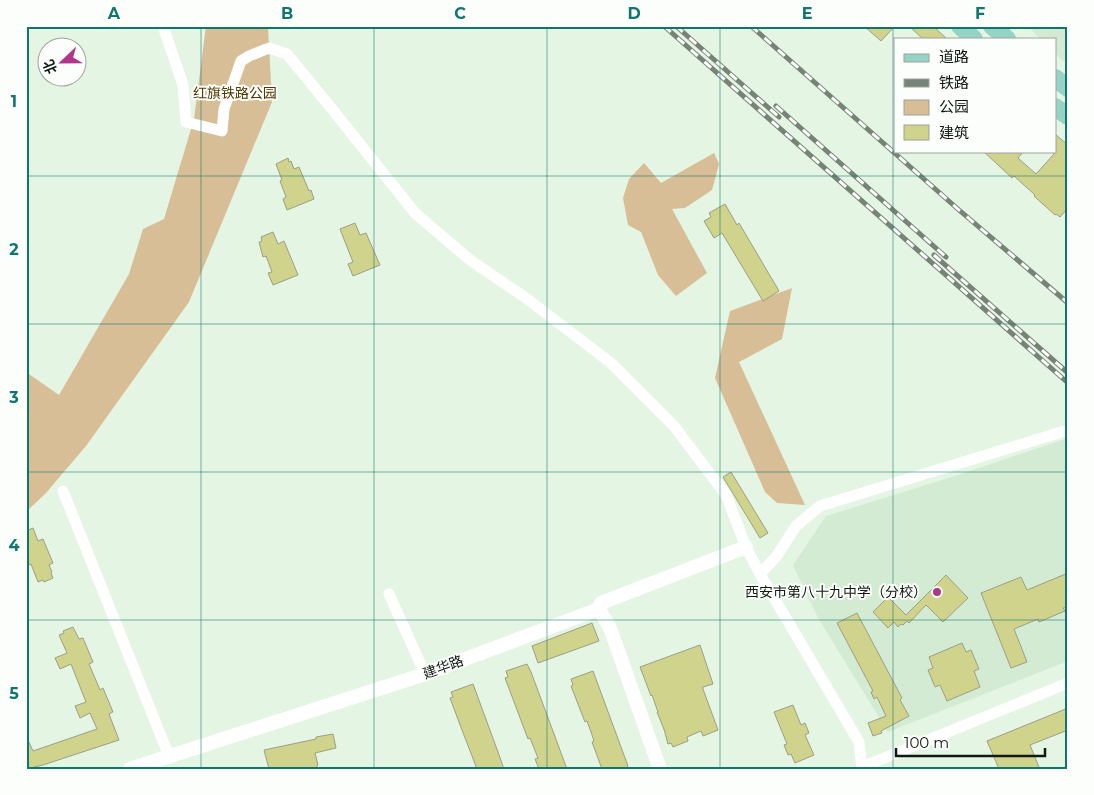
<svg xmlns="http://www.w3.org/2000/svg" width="1094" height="795" font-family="Montserrat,'Noto Sans SC',sans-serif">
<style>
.built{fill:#d3ebd2}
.green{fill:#d7be96}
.building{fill:#cfd38b;stroke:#9c9e87}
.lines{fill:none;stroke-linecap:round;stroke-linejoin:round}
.minor{stroke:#fff;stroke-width:11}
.tertiary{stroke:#fff;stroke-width:14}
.primary{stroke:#95d4c5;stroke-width:18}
.rail-casing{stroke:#778376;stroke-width:5}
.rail{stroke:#fbfefb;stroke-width:3;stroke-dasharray:9;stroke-linecap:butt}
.grid{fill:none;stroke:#0f766e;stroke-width:1;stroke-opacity:0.55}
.poi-dot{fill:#af368b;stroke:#fbfefb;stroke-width:2}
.labels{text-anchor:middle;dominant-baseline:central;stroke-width:4;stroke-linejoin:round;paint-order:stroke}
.park-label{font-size:14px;fill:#523801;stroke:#fbfefb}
.poi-label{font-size:14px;fill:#121812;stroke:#fbfefb;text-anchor:end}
.street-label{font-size:14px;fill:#121812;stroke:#fbfefb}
.neatline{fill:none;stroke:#0f766e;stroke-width:2}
.grid-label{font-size:16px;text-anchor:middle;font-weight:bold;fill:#0f766e}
</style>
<rect width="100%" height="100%" fill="#e4f6e3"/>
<!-- built -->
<g class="built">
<polygon points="1028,26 1068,26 1068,63 1062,60 1055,53 1055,39 1040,39"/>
<polygon points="1068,438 1068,661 888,732 818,618 793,565 826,516 958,475"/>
</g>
<!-- green -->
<g class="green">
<polygon points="206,26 268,26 272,102 189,302 86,446 46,493 26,512 26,372 59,395 129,274 143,229 164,219 194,119"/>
<polygon points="714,153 719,164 712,190 685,208 672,209 707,273 676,296 658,275 641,232 628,225 623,198 629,179 644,163 661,183"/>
<polygon points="792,288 782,339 739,362 805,505 777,503 765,492 715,378 730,311"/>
</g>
<!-- building -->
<g class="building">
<polygon points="864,26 895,26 881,41"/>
<polygon points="909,26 933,26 947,39 923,39"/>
<polygon points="1055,134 1068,145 1068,208 1060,217 1056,214 1055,215 1034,196 1035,195 1014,176 1012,178 983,151 1024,151 1018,158 1036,174 1054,154 1053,152 1055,151"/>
<polygon points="288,158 289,162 291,161 294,169 299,167 309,191 311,190 314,199 287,210 283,199 286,197 280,181 282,180 276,164"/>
<polygon points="725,204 737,225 739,223 779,291 763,301 722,233 714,238 704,221 711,217 709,213"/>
<polygon points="355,223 360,235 366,233 380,265 353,276 348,264 353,262 340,229"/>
<polygon points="273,232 278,244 284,241 298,275 273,285 268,273 272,272 266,256 263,257 259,242 262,241 261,237"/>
<polygon points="731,472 768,533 760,538 723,477"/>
<polygon points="33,528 38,541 43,539 53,563 49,565 52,572 51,573 53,578 44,582 43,580 38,582 31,564 26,566 26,531"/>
<polygon points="1068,573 1068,607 1063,608 1065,611 1039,622 1038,619 1014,629 1027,662 1011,668 981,593 1021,577 1027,590"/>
<polygon points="946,575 968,598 943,622 926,605 909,623 907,621 903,625 901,624 898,627 894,622 888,628 873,612 888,597 906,615"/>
<polygon points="857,613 902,698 900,700 909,716 881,731 882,733 873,736 868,723 886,716 877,697 874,699 871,692 873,691 837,623"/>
<polygon points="592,623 599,641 538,663 532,646"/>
<polygon points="73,627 79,639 83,638 93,662 89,664 100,690 103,688 113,712 109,714 119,740 43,765 26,769 26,736 33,751 97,729 90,713 80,718 75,706 86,702 71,664 60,669 55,658 67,653 59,635 64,633 63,631"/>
<polygon points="962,643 966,652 971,650 979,669 974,671 980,687 947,701 940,685 935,687 928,670 933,668 929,657"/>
<polygon points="700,645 713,684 703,687 703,689 718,730 703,736 701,731 687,737 688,741 673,747 671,743 668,744 665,733 665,732 657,712 658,712 652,695 651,696 640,667"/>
<polygon points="527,664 531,672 567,769 539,769 535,759 538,758 530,738 528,739 505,678 508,677 506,671"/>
<polygon points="593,671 628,766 627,767 627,769 602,769 592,742 594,741 591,732 587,721 585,722 571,686 573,685 571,679"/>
<polygon points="473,684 498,752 504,769 477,769 462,730 450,698 453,697 451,692"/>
<polygon points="793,705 801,725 805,723 809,733 805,735 814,755 795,763 791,754 788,755 784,745 787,744 774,712"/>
<polygon points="1068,708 1068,730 1030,745 1039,767 1034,769 999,769 987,741"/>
<polygon points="333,734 336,748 315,753 318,765 317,765 317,769 269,769 264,750 316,739 316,737"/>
</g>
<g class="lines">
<!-- minor -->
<g class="minor">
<polyline points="163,26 183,85 186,122 222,131 224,109 241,61 249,56 269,48 287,54 332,109 415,213 470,260 526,298 611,363 674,426 726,495 746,547 760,574 859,742 862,769"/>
<polyline points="63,491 169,756"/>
<polyline points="760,574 776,557 796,526 820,506 1068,430"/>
<polyline points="389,594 425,674"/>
<polyline points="862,767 1068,683"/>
</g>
<!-- tertiary -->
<g class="tertiary">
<polyline points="599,609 610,628 660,769"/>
<polyline points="130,769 425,674 599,609 601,603 746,547"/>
</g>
<!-- primary -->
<g class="primary">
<polyline points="960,26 974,39"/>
<polyline points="992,26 1007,39"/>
<polyline points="1055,78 1068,88"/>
<polyline points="1055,107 1068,116"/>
</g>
<defs>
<g id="rail">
<polyline points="664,26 1068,383"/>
<polyline points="676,26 779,117"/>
<polyline points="751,26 959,210 1068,303"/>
<polyline points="776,106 946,257"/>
<polyline points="934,255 1068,373"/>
</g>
</defs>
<!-- rail casing -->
<use href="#rail" class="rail-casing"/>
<!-- rail -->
<use href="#rail" class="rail"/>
</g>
<!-- grid -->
<path class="grid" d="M201 26V769M374 26V769M547 26V769M720 26V769M893 26V769M26 176H1068M26 324H1068M26 472H1068M26 620H1068"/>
<!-- markers -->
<circle class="poi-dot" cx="937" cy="592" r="5"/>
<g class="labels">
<!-- park labels -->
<g class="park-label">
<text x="235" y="93">红旗铁路公园</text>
</g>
<!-- poi labels -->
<g class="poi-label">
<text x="927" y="592">西安市第八十九中学（分校）</text>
</g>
<!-- street labels -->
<g class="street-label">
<text transform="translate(443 667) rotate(-20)">建华路</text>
</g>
</g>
<!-- border -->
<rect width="1094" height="795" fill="none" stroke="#fbfefb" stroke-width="55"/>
<!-- legend -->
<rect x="894" y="38" width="162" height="115" fill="#fbfefb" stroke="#9ea29e"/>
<rect x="904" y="54" width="25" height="8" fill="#95d4c5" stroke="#9ea29e"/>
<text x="939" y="62" font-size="15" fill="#121812">道路</text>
<rect x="904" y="79" width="25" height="8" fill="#778376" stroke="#9ea29e"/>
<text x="939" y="88" font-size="15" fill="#121812">铁路</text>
<rect x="904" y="100" width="25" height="15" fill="#d7be96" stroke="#9ea29e"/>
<text x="939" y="112" font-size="15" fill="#121812">公园</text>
<rect x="904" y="125" width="25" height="15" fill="#cfd38b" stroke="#9ea29e"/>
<text x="939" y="138" font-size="15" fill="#121812">建筑</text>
<!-- north arrow -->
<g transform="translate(62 62) rotate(248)"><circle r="24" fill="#fbfefb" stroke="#9ea29e"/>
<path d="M0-4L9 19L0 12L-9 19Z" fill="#af368b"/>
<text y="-8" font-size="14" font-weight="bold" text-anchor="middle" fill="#121812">北</text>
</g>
<!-- scale -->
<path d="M896 748v8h149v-8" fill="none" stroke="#121812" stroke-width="2.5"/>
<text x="904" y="748" font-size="15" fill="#121812" stroke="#fbfefb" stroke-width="4" paint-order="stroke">100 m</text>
<rect x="28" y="28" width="1038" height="740" class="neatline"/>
<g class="grid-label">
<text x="114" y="19">A</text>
<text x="287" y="19">B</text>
<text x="460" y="19">C</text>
<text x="634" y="19">D</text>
<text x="807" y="19">E</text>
<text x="980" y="19">F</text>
<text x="14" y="107">1</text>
<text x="14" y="255">2</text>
<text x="14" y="403">3</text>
<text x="14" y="551">4</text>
<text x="14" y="699">5</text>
</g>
</svg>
